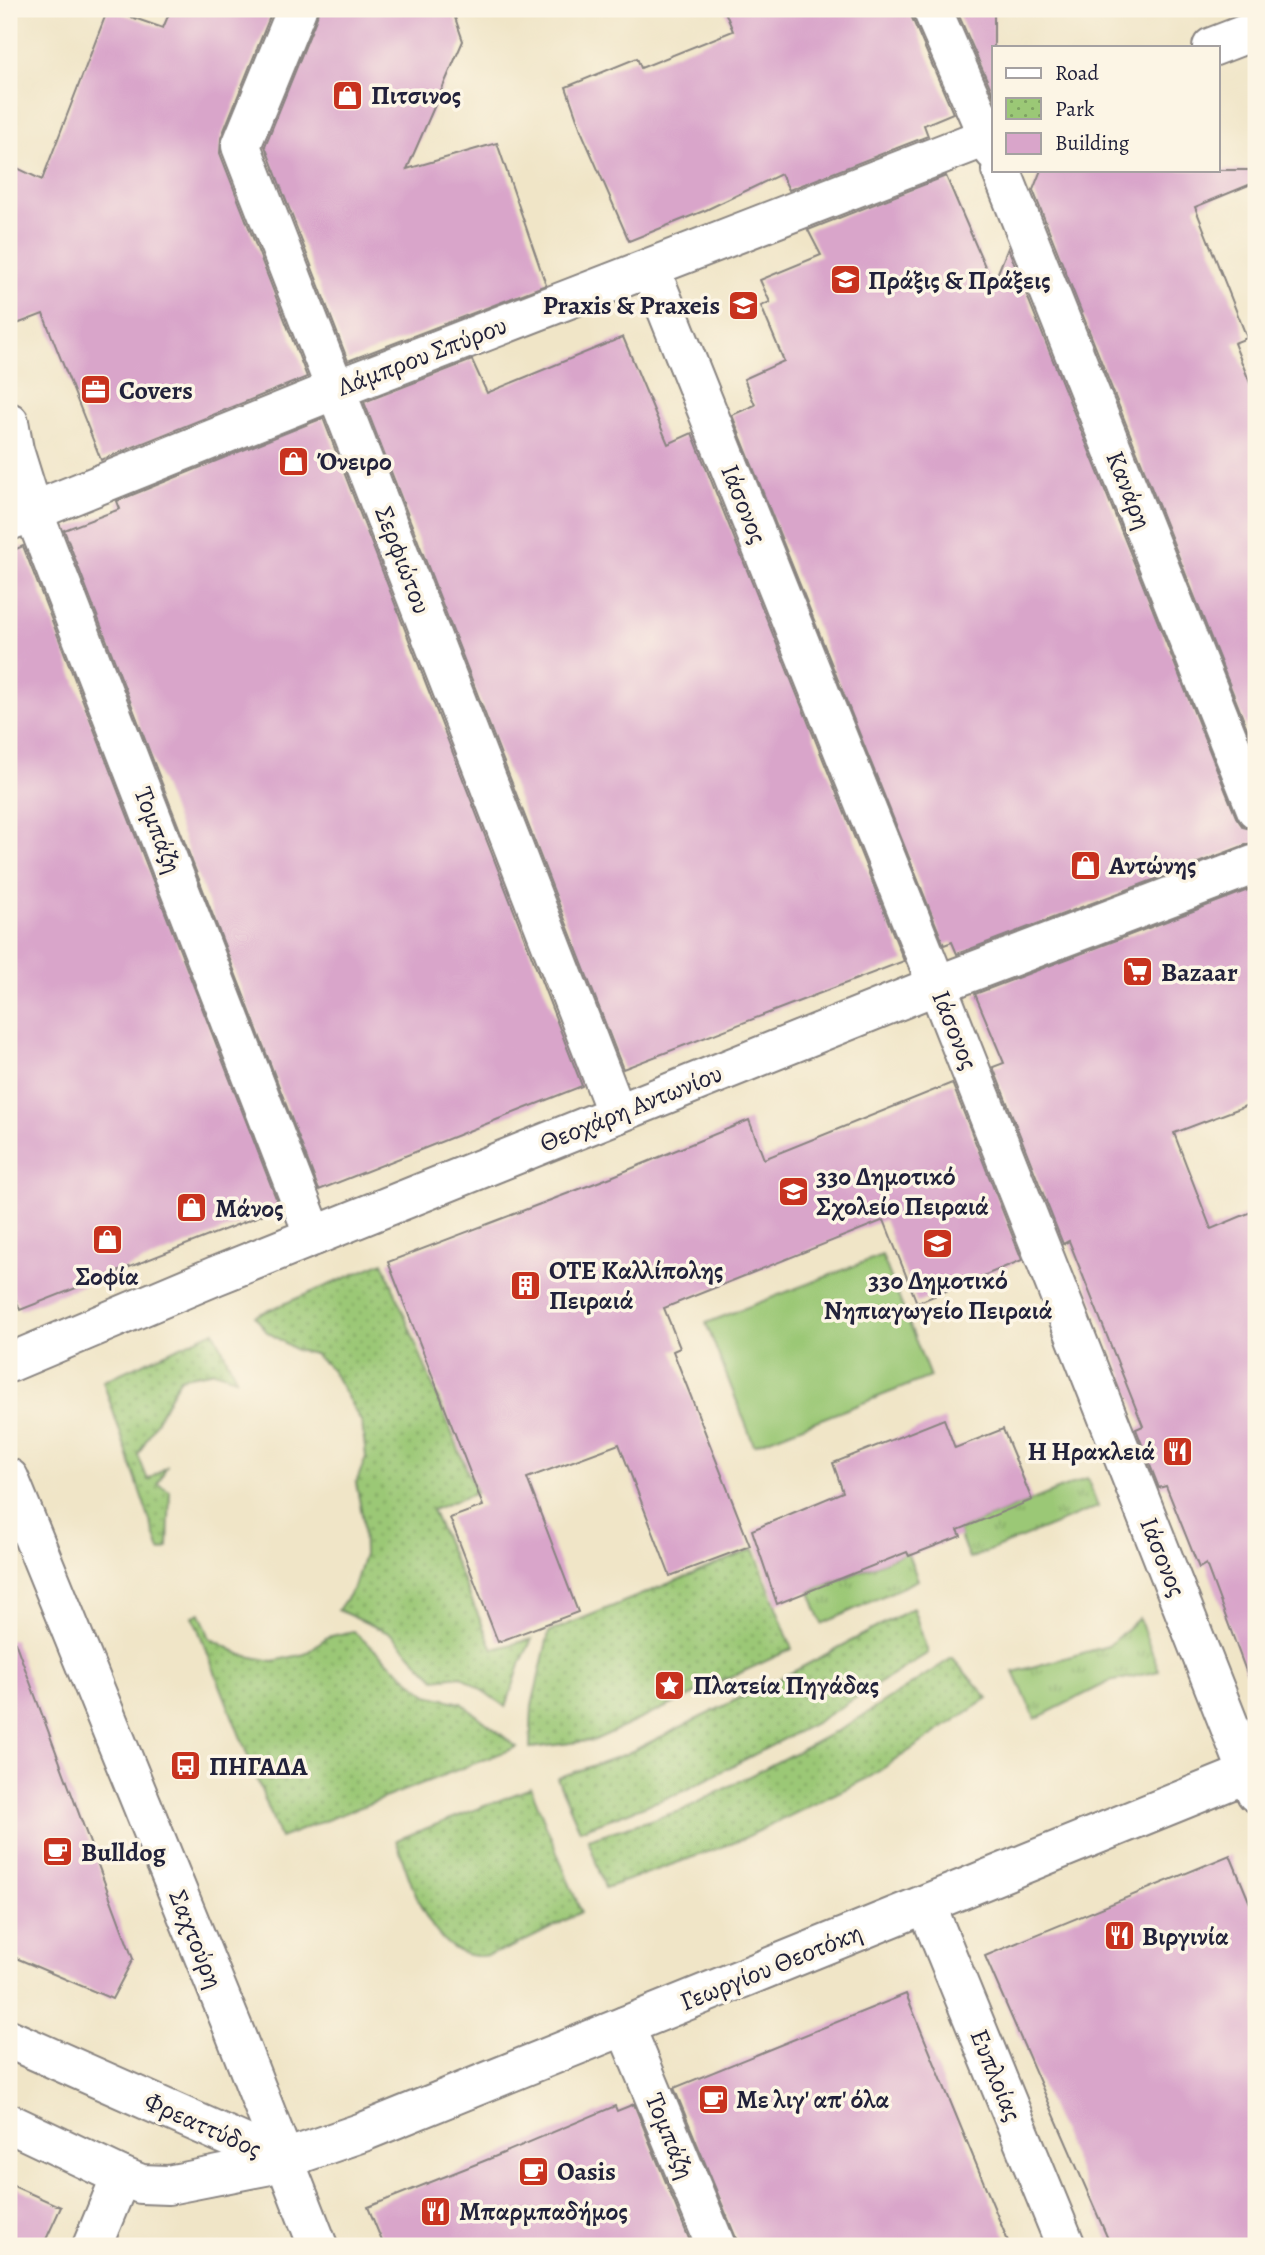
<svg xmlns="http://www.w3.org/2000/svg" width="1265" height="2255" font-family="Alegreya,serif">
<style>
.grass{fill:url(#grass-tufts);stroke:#5e7558;stroke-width:2}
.park{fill:url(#park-dots);stroke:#5e7558;stroke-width:2}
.pitch{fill:#9bc876;stroke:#5e7558;stroke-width:2}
.building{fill:#d9a5ca}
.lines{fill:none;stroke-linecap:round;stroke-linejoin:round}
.minor-casing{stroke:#898481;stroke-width:42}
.minor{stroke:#fff;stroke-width:38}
.labels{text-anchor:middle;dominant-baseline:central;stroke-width:7;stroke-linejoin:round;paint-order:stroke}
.poi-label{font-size:26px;font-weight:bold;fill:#22223b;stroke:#fcf5e5;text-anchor:start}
.street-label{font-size:26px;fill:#22223b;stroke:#fcf5e5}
</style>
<defs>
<pattern id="grass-tufts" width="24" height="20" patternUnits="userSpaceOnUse" patternTransform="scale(1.75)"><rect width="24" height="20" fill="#9bc876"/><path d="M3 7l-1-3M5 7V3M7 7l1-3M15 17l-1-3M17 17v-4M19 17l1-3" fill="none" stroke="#7ea262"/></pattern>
<pattern id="park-dots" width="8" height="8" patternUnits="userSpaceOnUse" patternTransform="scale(1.75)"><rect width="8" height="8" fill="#9bc876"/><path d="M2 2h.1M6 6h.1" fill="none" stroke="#7ea262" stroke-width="1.8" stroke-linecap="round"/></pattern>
</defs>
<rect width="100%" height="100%" fill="#fcf5e5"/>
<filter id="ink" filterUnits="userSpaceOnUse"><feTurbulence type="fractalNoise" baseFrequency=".0143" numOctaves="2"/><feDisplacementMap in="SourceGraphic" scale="14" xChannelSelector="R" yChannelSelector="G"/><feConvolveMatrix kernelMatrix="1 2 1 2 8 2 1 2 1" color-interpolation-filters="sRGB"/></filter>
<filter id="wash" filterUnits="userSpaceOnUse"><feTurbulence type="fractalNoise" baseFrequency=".00686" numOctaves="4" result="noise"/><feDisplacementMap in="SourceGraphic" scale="28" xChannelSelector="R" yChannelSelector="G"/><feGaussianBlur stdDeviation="1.57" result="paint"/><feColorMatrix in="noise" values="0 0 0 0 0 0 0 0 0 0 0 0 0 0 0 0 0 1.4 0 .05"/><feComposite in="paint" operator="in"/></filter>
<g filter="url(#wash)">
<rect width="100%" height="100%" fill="#f0e5c7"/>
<!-- grass -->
<g class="grass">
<polygon points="1087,1478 1098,1507 969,1559 958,1530"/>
<polygon points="907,1552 918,1580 822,1624 810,1592"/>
<polygon points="1139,1618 1159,1671 1109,1682 1035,1719 1014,1672 1108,1646"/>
</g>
<!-- park -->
<g class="park">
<polygon points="383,1262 476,1493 432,1510 493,1649 532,1639 521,1662 506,1707 461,1676 435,1679 391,1634 338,1610 354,1587 364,1555 363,1520 356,1483 366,1457 362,1423 331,1369 314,1354 296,1350 266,1331 255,1316"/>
<polygon points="214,1331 236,1378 214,1371 180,1378 138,1455 148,1480 166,1467 158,1484 170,1491 168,1548 160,1551 103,1381"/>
<polygon points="754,1549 792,1649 595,1740 530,1748 532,1706 549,1632"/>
<polygon points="913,1608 928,1653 815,1723 682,1792 580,1830 557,1778 626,1754 791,1673"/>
<polygon points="200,1613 210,1638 242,1655 273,1661 305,1654 327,1637 353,1631 427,1695 461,1703 517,1747 280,1838 193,1616"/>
<polygon points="952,1658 988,1698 870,1777 736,1842 605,1888 588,1839 683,1810 847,1726"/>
<path d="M531 1788 581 1912C559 1923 501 1957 478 1956 428 1955 410 1877 396 1840Z"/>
</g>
<!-- pitch -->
<polygon class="pitch" points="882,1255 930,1377 754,1445 706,1323"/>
<g id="blocks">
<!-- building -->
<g class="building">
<polygon points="108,9 163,28 171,9 273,9 221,138 220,153 307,377 101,460 43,314 9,327 9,164 42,180"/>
<polygon points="318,9 452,9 463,41 407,169 497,143 546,285 348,361 265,146 317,17"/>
<polygon points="724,9 911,9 912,18 953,113 924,125 928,136 789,190 781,174 706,210 629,241 582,133 566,87 637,58 641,68 733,31"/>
<polygon points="956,9 994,9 994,96"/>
<polygon points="1041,170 1256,170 1256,182 1195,207 1247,338 1234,343 1256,398 1256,751 1033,190"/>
<polygon points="946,176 993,285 1008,248 1236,817 1243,827 1256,830 1256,843 1248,844 957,954 952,942 944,945 732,415 755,405 744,379 784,361 761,306 770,302 760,280 821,255 808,230"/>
<polygon points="623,337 668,444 692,433 904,961 623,1069 364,402 472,360 487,393"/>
<polygon points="323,418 582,1086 319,1190 64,530 120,509 117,501"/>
<polygon points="23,546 279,1206 261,1212 262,1215 20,1310 9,1283 9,552"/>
<polygon points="1256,887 1256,1102 1174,1133 1211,1229 1256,1210 1256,1686 1252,1687 1206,1564 1199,1568 1166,1486 1159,1488 1136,1429 1143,1426 1069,1241 1063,1244 993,1067 1004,1063 975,994"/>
<polygon points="952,1083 1022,1260 917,1303 884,1220 664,1308 680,1348 673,1351 750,1546 670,1576 619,1444 527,1478 578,1612 498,1642 450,1518 483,1506 388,1262 611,1177 749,1120 764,1159"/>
<polygon points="944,1419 955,1448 1003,1429 1032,1500 958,1530 961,1536 909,1556 907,1552 777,1604 752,1530 843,1492 833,1463"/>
<polygon points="14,1639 133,1959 112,1999 9,1955 9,1640"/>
<polygon points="1230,1855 1256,1918 1256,2246 1111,2246 985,1956"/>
<polygon points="906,1994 1010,2246 737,2246 736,2238 674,2088"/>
<polygon points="634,2104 692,2246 384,2246 368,2207 494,2157 615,2106 617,2111"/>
<polygon points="9,2184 61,2207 43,2246 9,2246"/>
</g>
</g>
</g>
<g filter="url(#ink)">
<use href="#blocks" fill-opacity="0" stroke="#898481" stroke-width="2"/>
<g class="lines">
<defs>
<g id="minor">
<polyline points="297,9 241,146 617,1114"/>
<polyline points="932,9 994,151"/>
<polyline points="1212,47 1256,30"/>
<polyline points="1001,170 1256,809"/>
<polyline points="650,268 937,985 1256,1793"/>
<polyline points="9,422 14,450 33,511 314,1236"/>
<polyline points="9,521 337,389 994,134"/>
<polyline points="9,1363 215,1276 937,985 1256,864"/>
<polyline points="9,1478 233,2028 318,2246"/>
<polyline points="926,1904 1066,2246"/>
<polyline points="625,2026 716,2246"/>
<polyline points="9,2039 284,2161"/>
<polyline points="9,2123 121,2176 141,2184 168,2185 265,2166 363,2132 1256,1770"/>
<polyline points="92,2246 121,2176"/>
</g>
</defs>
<!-- minor casing -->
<use href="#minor" class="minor-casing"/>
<!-- minor -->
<use href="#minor" class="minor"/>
</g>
</g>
<!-- icons -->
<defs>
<symbol id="shop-square" viewBox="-11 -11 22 22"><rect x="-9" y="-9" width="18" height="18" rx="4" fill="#c8321e" stroke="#fcf5e5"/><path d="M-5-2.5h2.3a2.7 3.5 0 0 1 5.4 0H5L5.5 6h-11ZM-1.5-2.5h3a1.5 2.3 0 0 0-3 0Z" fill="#fff"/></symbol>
<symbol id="school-square" viewBox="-11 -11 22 22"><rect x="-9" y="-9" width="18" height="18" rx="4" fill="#c8321e" stroke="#fcf5e5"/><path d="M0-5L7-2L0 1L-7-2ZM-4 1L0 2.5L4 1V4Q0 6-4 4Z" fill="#fff"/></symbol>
<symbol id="office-square" viewBox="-11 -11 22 22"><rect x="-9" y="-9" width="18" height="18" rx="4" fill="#c8321e" stroke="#fcf5e5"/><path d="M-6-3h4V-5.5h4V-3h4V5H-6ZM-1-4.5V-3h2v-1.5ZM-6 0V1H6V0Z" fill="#fff"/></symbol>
<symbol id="supermarket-square" viewBox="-11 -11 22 22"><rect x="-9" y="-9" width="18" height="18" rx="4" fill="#c8321e" stroke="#fcf5e5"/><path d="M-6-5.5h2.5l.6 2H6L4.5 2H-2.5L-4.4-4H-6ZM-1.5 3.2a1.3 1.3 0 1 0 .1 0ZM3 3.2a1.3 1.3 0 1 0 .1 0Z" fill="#fff"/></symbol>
<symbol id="building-square" viewBox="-11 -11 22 22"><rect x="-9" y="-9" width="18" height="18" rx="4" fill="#c8321e" stroke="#fcf5e5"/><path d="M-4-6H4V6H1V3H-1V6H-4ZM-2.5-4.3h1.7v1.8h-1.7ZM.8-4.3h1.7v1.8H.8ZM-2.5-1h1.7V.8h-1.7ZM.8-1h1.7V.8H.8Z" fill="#fff"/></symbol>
<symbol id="restaurant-square" viewBox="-11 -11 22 22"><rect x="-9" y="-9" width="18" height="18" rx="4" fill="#c8321e" stroke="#fcf5e5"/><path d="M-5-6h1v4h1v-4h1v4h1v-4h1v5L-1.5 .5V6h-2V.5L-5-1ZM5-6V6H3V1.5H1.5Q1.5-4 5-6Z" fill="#fff"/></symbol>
<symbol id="sight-square" viewBox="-11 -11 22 22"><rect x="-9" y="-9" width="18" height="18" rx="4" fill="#c8321e" stroke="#fcf5e5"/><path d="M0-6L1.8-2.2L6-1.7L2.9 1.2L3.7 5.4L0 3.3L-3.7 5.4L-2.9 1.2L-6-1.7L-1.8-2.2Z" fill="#fff"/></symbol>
<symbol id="bus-square" viewBox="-11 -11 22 22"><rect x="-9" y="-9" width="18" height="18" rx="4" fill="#c8321e" stroke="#fcf5e5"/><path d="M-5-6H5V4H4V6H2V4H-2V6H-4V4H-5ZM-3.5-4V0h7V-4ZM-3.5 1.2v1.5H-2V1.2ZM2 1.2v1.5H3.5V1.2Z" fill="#fff"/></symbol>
<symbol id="cafe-square" viewBox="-11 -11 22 22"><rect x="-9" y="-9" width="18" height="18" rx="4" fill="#c8321e" stroke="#fcf5e5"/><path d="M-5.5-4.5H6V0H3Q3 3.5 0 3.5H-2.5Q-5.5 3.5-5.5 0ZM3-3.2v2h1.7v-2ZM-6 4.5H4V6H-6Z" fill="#fff"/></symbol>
</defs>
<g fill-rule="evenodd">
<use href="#shop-square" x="330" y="78" width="35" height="35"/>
<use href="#school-square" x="828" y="262" width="35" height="35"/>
<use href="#school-square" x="726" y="288" width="35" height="35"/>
<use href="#office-square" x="78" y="372" width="35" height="35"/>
<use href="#shop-square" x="276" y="444" width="35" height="35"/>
<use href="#shop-square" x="1068" y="848" width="35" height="35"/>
<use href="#supermarket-square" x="1120" y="954" width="35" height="35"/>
<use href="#school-square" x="776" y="1174" width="35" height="35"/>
<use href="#shop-square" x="174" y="1190" width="35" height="35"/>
<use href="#shop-square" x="90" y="1222" width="35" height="35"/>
<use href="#school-square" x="920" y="1226" width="35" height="35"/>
<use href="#building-square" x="508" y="1268" width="35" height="35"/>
<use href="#restaurant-square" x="1160" y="1434" width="35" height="35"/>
<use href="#sight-square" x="652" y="1668" width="35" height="35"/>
<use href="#bus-square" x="168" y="1748" width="35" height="35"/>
<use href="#cafe-square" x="40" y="1834" width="35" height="35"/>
<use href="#restaurant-square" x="1102" y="1918" width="35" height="35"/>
<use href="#cafe-square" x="696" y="2082" width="35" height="35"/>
<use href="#cafe-square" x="516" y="2154" width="35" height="35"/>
<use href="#restaurant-square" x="418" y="2194" width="35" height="35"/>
</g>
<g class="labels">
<!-- poi labels -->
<g class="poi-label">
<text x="371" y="95">Πιτσινος</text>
<text x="868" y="280">Πράξις &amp; Πράξεις</text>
<text x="720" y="305" text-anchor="end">Praxis &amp; Praxeis</text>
<text x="119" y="390">Covers</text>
<text x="317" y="461">Όνειρο</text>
<text x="1109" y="865">Αντώνης</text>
<text x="1161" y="972">Bazaar</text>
<text x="816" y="1176">33ο Δημοτικό<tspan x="816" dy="30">Σχολείο Πειραιά</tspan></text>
<text x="215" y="1208">Μάνος</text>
<text x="549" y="1270">ΟΤΕ Καλλίπολης<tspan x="549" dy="30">Πειραιά</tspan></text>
<text x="107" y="1276" text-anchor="middle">Σοφία</text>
<text x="938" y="1280" text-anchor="middle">33ο Δημοτικό<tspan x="938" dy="30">Νηπιαγωγείο Πειραιά</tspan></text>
<text x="1155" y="1451" text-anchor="end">Η Ηρακλειά</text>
<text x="693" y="1685">Πλατεία Πηγάδας</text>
<text x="209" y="1766">ΠΗΓΑΔΑ</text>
<text x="81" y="1852">Bulldog</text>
<text x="1142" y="1936">Βιργινία</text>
<text x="736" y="2099">Με λιγ' απ' όλα</text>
<text x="557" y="2171">Oasis</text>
<text x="459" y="2211">Μπαρμπαδήμος</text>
</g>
<!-- street labels -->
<g class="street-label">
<text transform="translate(422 356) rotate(-21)">Λάμπρου Σπύρου</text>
<text transform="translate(1129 490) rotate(68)">Κανάρη</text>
<text transform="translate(744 504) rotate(68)">Ιάσονος</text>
<text transform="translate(403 560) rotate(69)">Σερφιώτου</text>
<text transform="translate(158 830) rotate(69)">Τομπάζη</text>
<text transform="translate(955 1030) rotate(68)">Ιάσονος</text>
<text transform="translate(631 1108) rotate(-22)">Θεοχάρη Αντωνίου</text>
<text transform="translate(1163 1557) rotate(68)">Ιάσονος</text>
<text transform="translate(196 1939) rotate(68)">Σαχτούρη</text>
<text transform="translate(771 1967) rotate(-22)">Γεωργίου Θεοτόκη</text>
<text transform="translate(996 2075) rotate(68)">Ευπλοίας</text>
<text transform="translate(203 2125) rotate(24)">Φρεαττύδος</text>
<text transform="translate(670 2136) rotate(68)">Τομπάζη</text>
</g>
</g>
<!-- margin -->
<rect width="1265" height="2255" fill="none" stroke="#fcf5e5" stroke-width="35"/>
<!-- legend -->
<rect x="992" y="46" width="228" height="126" fill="#fcf5e5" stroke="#a5a1a1" stroke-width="2"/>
<rect x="1006" y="68" width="35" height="10" fill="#ffffff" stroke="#a5a1a1" stroke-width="2"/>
<text x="1055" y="80" font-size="21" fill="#22223b">Road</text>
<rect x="1006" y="98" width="35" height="21" fill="url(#park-dots)" stroke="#a5a1a1" stroke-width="2"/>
<text x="1055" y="116" font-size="21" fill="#22223b">Park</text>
<rect x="1006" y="133" width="35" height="21" fill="#d9a5ca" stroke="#a5a1a1" stroke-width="2"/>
<text x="1055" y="150" font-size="21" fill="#22223b">Building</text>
</svg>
